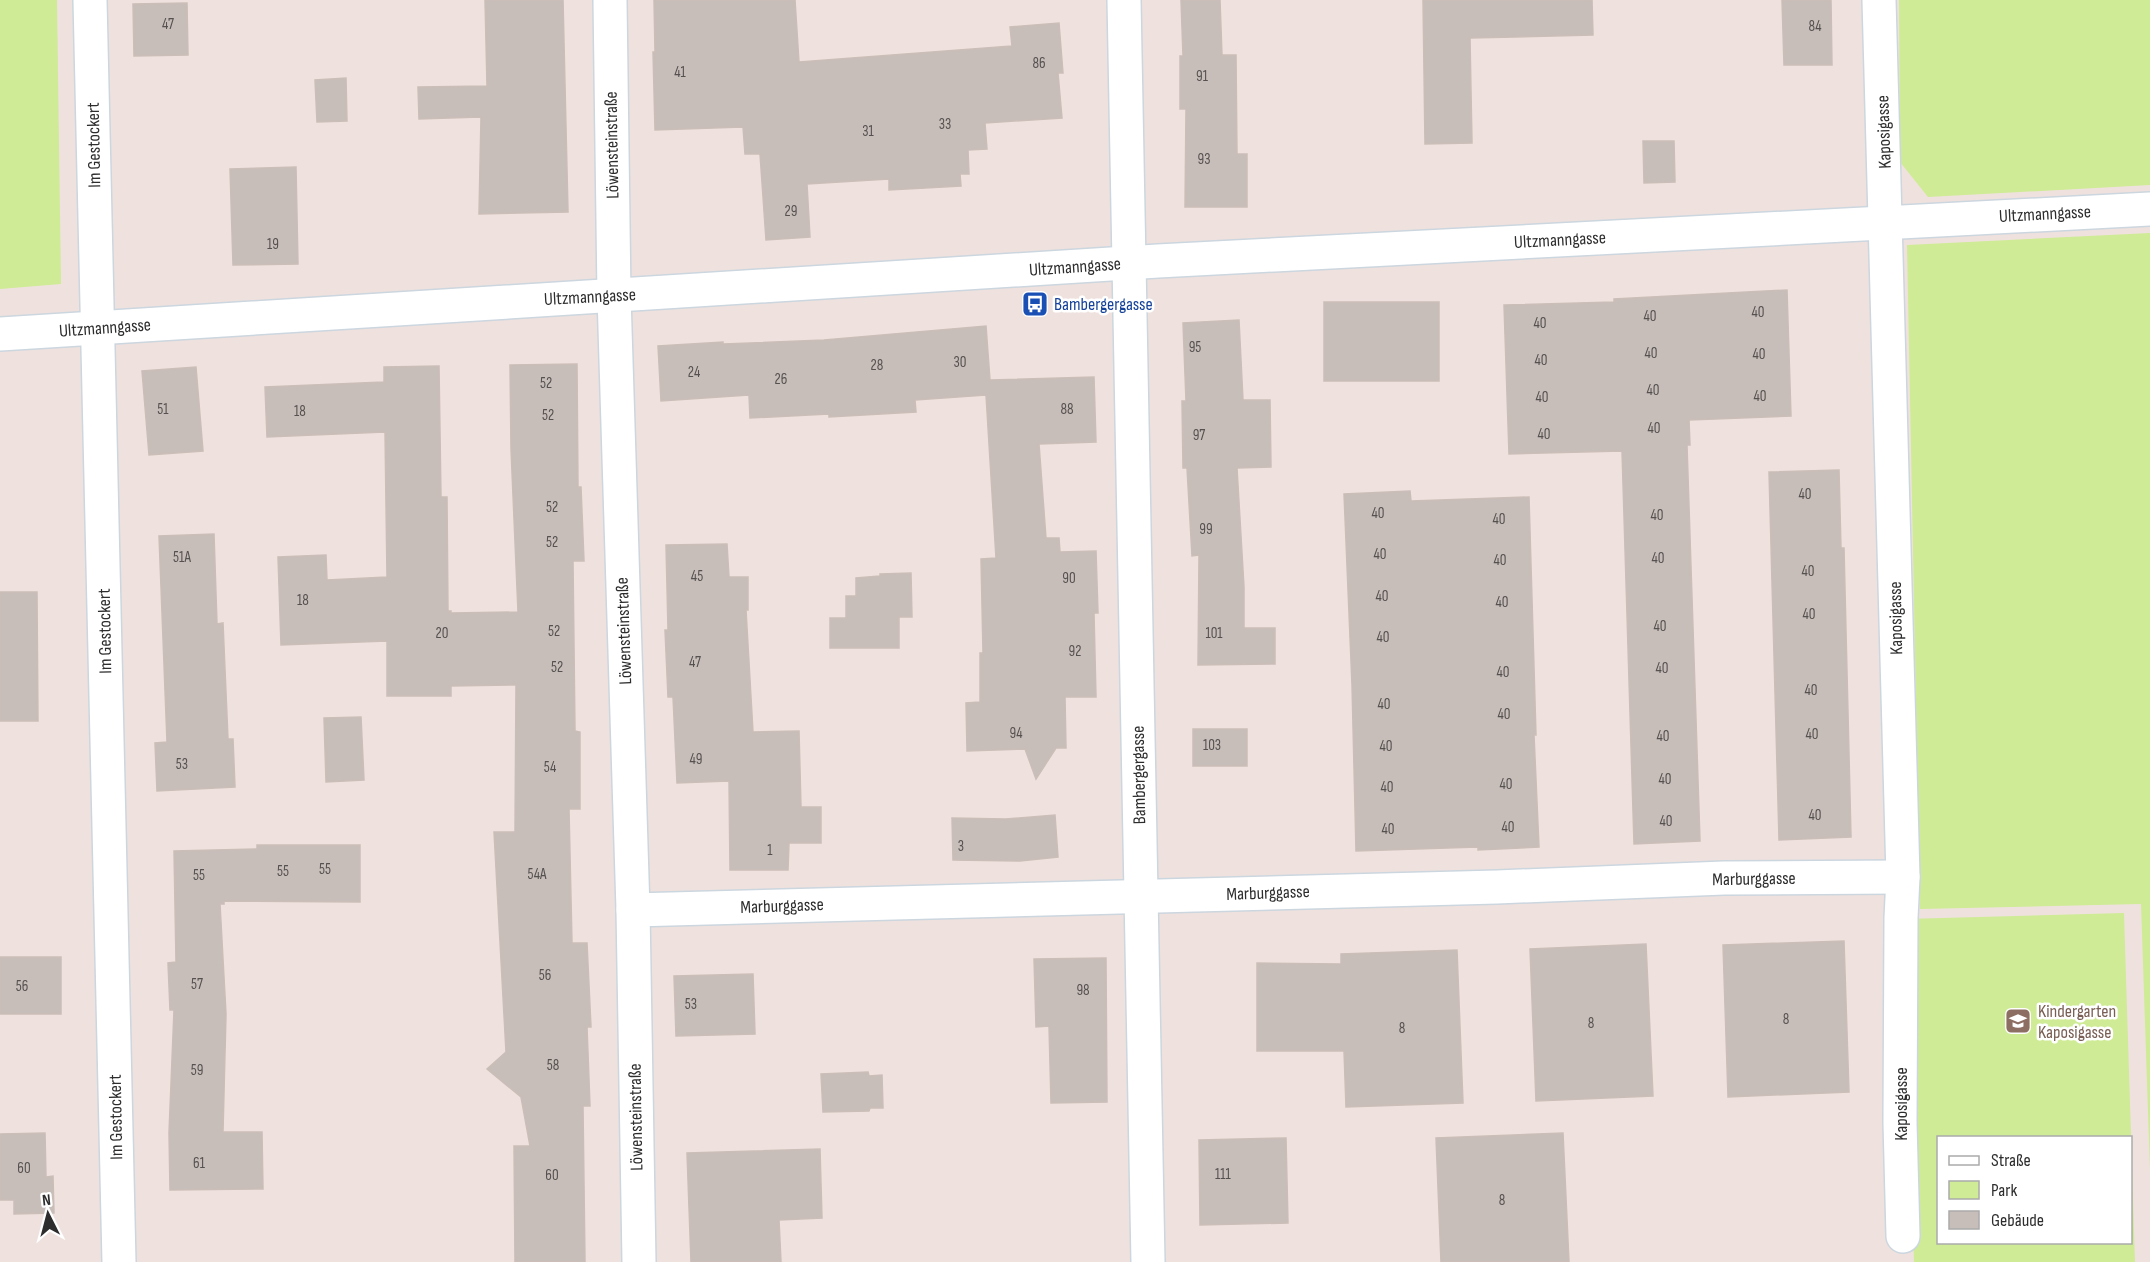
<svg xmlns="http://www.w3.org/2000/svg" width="2150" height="1262" font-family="'Sofia Sans Condensed',sans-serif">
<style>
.green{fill:#cfeb95;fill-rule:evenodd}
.building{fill:#c8beb9;stroke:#cbbdb7;stroke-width:1.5}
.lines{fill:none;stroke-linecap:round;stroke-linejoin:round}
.minor-casing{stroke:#ccd6df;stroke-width:36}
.minor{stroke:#fff;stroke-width:33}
.labels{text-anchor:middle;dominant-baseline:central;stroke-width:5;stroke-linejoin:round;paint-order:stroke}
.number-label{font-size:15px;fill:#545150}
.street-label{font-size:18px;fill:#2d2d2d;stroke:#fff}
.transit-label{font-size:18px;fill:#164399;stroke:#fff;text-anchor:start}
.education-label{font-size:18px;fill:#785e54;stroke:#fff;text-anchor:start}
</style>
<rect width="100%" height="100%" fill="#efe2de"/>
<!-- green -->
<g class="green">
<polygon points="0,0 57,0 61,284 0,289"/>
<polygon points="1899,0 2150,0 2150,185 1928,197 1900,162"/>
<polygon points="2150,233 2150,1171 2141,904 1920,909 1907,245"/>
<path d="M2124 913 2135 1262H1914L1905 919ZM1938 1138H2130V1242H1938Z"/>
</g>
<!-- building -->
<g class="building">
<polygon points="485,0 563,0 568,212 479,214 481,117 419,119 418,87 487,86"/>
<polygon points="654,0 795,0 799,62 1012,46 1010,27 1059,23 1063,73 1058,73 1062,118 985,123 987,149 968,150 969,174 960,174 961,186 889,190 889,179 807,184 810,237 766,240 760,154 745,154 743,127 655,130 653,52 655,52"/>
<polygon points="1181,0 1220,0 1222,55 1236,55 1237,154 1247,154 1247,207 1185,207 1186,109 1180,109 1180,56 1183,56"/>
<polygon points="1423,0 1592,0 1593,35 1470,38 1472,143 1425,144"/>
<polygon points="1782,0 1831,0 1832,65 1784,65"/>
<polygon points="187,3 188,55 134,56 133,4"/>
<polygon points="346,78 347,121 317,122 315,80"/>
<polygon points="1643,141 1674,141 1675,182 1644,183"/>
<polygon points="296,167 298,264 233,265 230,169"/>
<polygon points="1787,290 1791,416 1689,420 1690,445 1687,445 1700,841 1634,844 1622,451 1509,454 1504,305 1614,302 1614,299"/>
<rect x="1324" y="302" width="115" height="79"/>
<polygon points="1239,320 1243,400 1270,400 1271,467 1237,468 1244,587 1244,628 1275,628 1275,664 1198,665 1199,555 1192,556 1187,468 1183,468 1182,401 1186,401 1183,323"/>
<polygon points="986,326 990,380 1094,377 1096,442 1039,444 1046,538 1059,538 1060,552 1096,551 1098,613 1094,613 1096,697 1065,697 1066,748 1056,748 1036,779 1025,749 967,751 966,703 980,702 980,653 983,653 981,559 996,558 986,395 915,400 916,412 829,417 829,414 750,418 749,395 661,401 658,346 723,342 723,344 824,340"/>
<polygon points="577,364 578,487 581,487 584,561 573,561 575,731 580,732 580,809 569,809 572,943 587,943 591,1027 587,1027 590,1106 583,1106 585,1262 515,1262 514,1146 530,1146 521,1097 487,1069 506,1052 494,832 515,832 516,685 451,686 451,696 387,696 387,641 281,645 278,557 326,555 327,580 387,577 385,432 267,437 265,387 384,382 384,367 439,366 441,497 447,497 448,611 451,611 451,613 518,612 511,449 510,365"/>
<polygon points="196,367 203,451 149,455 142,371"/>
<polygon points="1839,470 1841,548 1844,548 1851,837 1779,840 1769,472"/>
<polygon points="1410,491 1411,501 1529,497 1536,735 1534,735 1539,847 1478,850 1478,847 1356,851 1352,685 1344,494"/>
<polygon points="214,534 217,624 223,623 228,739 233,739 235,787 157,791 155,743 167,742 159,536"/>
<polygon points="727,544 729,577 748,577 748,610 746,610 753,732 799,731 801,807 821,807 821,843 789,843 788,870 730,870 729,781 677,783 673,697 668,697 665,630 668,630 666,545"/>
<polygon points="911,573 912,617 899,617 899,648 830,648 830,618 846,618 846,596 856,596 856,578 880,576 880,574"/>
<polygon points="0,592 37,592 38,721 0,721"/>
<polygon points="361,717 364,780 326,782 324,718"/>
<rect x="1193" y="729" width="54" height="37"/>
<polygon points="1055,815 1058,857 1020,861 953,860 952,818 1006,819"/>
<polygon points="257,845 360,845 360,902 224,901 224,904 220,904 226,1014 223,1132 262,1132 263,1189 170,1190 169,1133 174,1010 170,1010 168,963 176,962 174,851 257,849"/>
<polygon points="1844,941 1849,1092 1728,1097 1723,945"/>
<polygon points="1646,944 1653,1096 1536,1101 1530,949"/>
<polygon points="1457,950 1463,1103 1346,1107 1344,1051 1257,1051 1257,963 1341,964 1341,954"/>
<rect x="0" y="957" width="61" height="57"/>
<polygon points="1106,958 1107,1102 1051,1103 1049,1026 1036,1027 1034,959"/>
<polygon points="753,974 755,1034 676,1036 674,976"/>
<polygon points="868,1072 869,1076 882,1075 883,1108 870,1108 869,1111 823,1112 821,1074"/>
<polygon points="45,1133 46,1177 53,1176 54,1213 14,1214 14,1200 0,1200 0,1134"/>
<polygon points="1563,1133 1569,1262 1441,1262 1436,1138"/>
<polygon points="1286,1138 1288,1223 1200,1225 1199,1140"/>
<polygon points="820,1149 822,1218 779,1220 781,1262 691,1262 687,1153"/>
</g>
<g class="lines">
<defs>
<g id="minor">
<polyline points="90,0 119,1262"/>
<polyline points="610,0 614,296 633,910 639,1262"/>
<polyline points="1124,0 1148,1262"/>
<polyline points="1879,0 1903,877 1901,918 1900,1123 1903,1236"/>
<polyline points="0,334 1158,261 2150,209"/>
<polyline points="633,910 1497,887 1724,878 1903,877"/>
</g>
</defs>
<!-- minor casing -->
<use href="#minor" class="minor-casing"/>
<!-- minor -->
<use href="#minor" class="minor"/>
</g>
<!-- icons -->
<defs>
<symbol id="bus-square" viewBox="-11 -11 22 22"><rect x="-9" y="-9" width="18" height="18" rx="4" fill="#1a4fb4" stroke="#fff"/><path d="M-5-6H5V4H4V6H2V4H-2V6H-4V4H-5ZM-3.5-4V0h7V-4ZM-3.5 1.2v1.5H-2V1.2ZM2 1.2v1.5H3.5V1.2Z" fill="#fff"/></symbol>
<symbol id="school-square" viewBox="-11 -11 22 22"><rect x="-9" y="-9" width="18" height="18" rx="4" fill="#8d6e63" stroke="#fff"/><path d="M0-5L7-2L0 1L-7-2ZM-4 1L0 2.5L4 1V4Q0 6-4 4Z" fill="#fff"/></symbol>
</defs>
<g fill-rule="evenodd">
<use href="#bus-square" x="1020" y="289" width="30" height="30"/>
<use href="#school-square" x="2003" y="1006" width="30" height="30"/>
</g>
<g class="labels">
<!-- number labels -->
<g class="number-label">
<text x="168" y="24">47</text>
<text x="1815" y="26">84</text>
<text x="1039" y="63">86</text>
<text x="680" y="72">41</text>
<text x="1202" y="76">91</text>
<text x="945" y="124">33</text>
<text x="868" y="131">31</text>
<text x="1204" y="159">93</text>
<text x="791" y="211">29</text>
<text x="273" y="244">19</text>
<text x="1758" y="312">40</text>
<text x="1650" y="316">40</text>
<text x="1540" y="323">40</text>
<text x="1195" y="347">95</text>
<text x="1651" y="353">40</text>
<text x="1759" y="354">40</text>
<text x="1541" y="360">40</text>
<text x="960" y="362">30</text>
<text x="877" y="365">28</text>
<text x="694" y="372">24</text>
<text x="781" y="379">26</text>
<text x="546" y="383">52</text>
<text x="1653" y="390">40</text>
<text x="1760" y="396">40</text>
<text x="1542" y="397">40</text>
<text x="163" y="409">51</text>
<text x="1067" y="409">88</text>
<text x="300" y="411">18</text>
<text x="548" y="415">52</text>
<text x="1654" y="428">40</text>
<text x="1544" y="434">40</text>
<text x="1199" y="435">97</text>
<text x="1805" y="494">40</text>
<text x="552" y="507">52</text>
<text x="1378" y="513">40</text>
<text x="1657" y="515">40</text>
<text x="1499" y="519">40</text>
<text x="1206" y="529">99</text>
<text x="552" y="542">52</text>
<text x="1380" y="554">40</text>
<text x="182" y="557">51A</text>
<text x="1658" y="558">40</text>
<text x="1500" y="560">40</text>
<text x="1808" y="571">40</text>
<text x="697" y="576">45</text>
<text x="1069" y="578">90</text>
<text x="1382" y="596">40</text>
<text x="303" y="600">18</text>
<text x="1502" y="602">40</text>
<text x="1809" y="614">40</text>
<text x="1660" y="626">40</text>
<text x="554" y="631">52</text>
<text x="442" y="633">20</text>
<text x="1214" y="633">101</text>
<text x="1383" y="637">40</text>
<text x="1075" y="651">92</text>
<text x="695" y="662">47</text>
<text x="557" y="667">52</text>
<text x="1662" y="668">40</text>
<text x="1503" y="672">40</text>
<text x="1811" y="690">40</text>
<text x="1384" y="704">40</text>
<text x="1504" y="714">40</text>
<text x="1016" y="733">94</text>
<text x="1812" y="734">40</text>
<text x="1663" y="736">40</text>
<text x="1212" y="745">103</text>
<text x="1386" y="746">40</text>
<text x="696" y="759">49</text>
<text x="182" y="764">53</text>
<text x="550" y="767">54</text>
<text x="1665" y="779">40</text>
<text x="1506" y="784">40</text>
<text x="1387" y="787">40</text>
<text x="1815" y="815">40</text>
<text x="1666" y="821">40</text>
<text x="1508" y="827">40</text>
<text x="1388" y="829">40</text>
<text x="961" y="846">3</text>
<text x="770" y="850">1</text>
<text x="325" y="869">55</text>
<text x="283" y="871">55</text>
<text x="537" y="874">54A</text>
<text x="199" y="875">55</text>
<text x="545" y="975">56</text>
<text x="197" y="984">57</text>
<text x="22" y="986">56</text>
<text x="1083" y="990">98</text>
<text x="691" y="1004">53</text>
<text x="1786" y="1019">8</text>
<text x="1591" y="1023">8</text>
<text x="1402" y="1028">8</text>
<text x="553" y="1065">58</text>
<text x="197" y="1070">59</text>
<text x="199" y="1163">61</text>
<text x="24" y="1168">60</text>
<text x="1223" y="1174">111</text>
<text x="552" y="1175">60</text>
<text x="1502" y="1200">8</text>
</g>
<!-- street labels -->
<g class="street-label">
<text transform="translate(1884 132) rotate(-92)">Kaposigasse</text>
<text transform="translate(94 145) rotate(-91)">Im Gestockert</text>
<text transform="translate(612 145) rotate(-91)">Löwensteinstraße</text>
<text transform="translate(2045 214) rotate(-3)">Ultzmanngasse</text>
<text transform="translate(1560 240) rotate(-3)">Ultzmanngasse</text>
<text transform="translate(1075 267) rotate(-4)">Ultzmanngasse</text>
<text transform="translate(590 297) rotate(-3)">Ultzmanngasse</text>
<text transform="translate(105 328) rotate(-4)">Ultzmanngasse</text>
<text transform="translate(1896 618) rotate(-91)">Kaposigasse</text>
<text transform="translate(105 631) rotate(-91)">Im Gestockert</text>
<text transform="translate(624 631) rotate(-92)">Löwensteinstraße</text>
<text transform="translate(1139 775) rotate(-91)">Bambergergasse</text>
<text transform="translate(1754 879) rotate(-1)">Marburggasse</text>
<text transform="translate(1268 893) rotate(-2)">Marburggasse</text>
<text transform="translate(782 906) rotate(-2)">Marburggasse</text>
<text transform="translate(1901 1104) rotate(-90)">Kaposigasse</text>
<text transform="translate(116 1117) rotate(-91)">Im Gestockert</text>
<text transform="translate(636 1117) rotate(-91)">Löwensteinstraße</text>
</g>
<!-- transit labels -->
<g class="transit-label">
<text x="1054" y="304">Bambergergasse</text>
</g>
<!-- education labels -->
<g class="education-label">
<text x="2038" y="1011">Kindergarten<tspan x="2038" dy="21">Kaposigasse</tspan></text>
</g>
</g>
<!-- legend -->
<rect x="1937" y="1136" width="195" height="108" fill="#ffffff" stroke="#ababab" stroke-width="1.5"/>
<rect x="1949" y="1156" width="30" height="9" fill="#ffffff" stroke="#ababab" stroke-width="1.5"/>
<text x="1991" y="1166" font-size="18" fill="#2d2d2d">Straße</text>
<rect x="1949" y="1181" width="30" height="18" fill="#cfeb95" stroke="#ababab" stroke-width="1.5"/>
<text x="1991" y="1196" font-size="18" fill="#2d2d2d">Park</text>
<rect x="1949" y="1211" width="30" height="18" fill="#c8beb9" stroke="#ababab" stroke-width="1.5"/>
<text x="1991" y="1226" font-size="18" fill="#2d2d2d">Gebäude</text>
<!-- north arrow -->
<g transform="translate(48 1214) rotate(354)" stroke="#ffffff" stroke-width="4.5" paint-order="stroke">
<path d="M0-4.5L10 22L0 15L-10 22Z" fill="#2d2d2d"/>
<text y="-9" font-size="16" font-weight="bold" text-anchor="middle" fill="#2d2d2d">N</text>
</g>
</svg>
